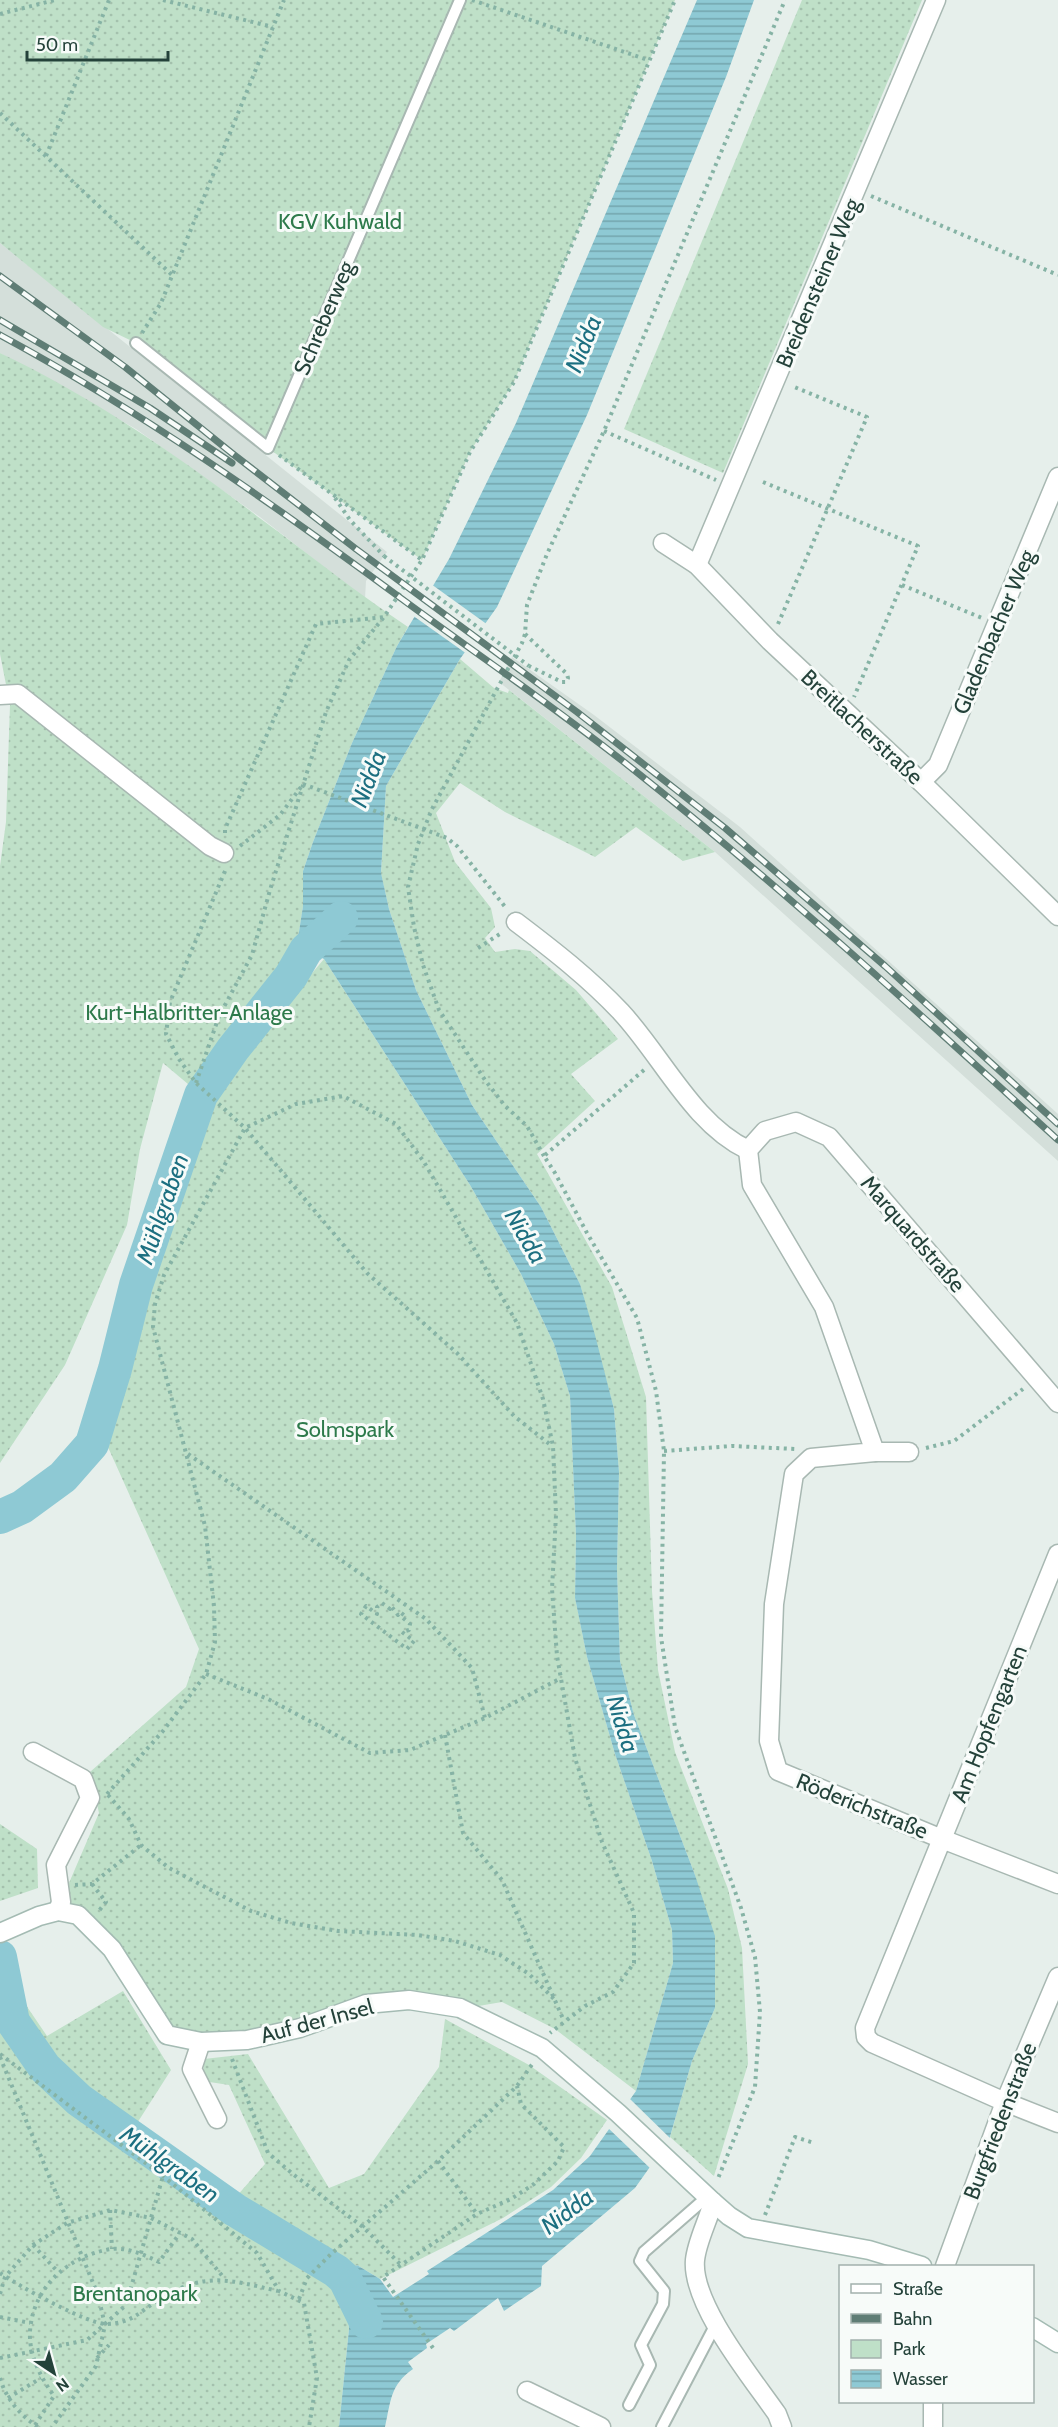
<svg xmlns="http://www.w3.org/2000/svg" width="1058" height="2427" font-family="Cabin,sans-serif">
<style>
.built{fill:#d4dfda}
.green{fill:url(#green-dots)}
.water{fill:url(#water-rules)}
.pier{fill:#e6efeb}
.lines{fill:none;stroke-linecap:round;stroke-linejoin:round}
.river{stroke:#8ec9d4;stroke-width:34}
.service-casing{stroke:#a8b8b2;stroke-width:14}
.minor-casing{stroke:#a8b8b2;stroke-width:21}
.secondary-casing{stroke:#a4bbb3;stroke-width:21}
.path{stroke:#86b3a5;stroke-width:4;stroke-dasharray:3 4.5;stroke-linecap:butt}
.service{stroke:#fff;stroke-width:10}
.minor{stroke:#fff;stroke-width:18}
.secondary{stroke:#fff;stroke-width:18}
.rail-casing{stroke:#5f7d75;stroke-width:7}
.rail{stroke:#f7fbf9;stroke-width:4.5;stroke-dasharray:14;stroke-linecap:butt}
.path-bridge{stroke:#86b3a5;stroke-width:4;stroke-dasharray:3 4.5;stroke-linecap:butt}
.labels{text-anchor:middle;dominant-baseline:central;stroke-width:6;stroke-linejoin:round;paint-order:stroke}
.park-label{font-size:22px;fill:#2d7a4b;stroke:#f7fbf9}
.street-label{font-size:22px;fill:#24423a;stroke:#f7fbf9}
.water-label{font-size:24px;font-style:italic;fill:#1c6f80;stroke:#f7fbf9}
</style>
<defs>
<pattern id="green-dots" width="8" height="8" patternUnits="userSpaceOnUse" patternTransform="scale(1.5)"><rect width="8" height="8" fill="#bfe0c8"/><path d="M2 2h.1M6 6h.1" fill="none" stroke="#a4c1ad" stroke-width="1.8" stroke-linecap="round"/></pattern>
<pattern id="water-rules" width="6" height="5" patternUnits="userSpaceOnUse" patternTransform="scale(1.5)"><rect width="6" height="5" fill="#8ec9d4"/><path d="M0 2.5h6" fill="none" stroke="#74a5ad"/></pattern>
</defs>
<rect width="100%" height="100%" fill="#e6efeb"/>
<!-- built -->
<g class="built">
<polygon points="0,243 387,552 366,581 365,599 260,517 136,429 0,353"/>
<polygon points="512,657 594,715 740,827 1058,1114 1058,1161 715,852 499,682"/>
</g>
<!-- green -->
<g class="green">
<polygon points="0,0 675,0 514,382 470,452 422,560 268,448 136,343 103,327 0,243"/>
<polygon points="802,0 922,0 723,473 624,429"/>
<path d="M0 353C93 397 180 457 261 519 310 555 357 593 408 627L397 646 352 743 313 842 303 871V906L298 938 233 1049 201 1095 163 1063 140 1149 127 1225 65 1365 0 1463V866L6 822 10 705 0 654Z"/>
<polygon points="460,659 494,688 508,693 509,690 715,852 683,861 636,827 595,857 505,812 460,783 436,813 455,862 491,908 495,927 485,938 495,952 515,949 530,951 576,990 618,1039 571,1074 595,1101 537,1154 612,1287 646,1397 652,1591 658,1670 675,1752 728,1889 742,1948 748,2064 714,2176 670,2137 692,2061 715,2008 695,1875 634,1715 620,1661 617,1569 619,1472 614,1409 580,1284 541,1207 472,1105 416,990 389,909 381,874 386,786"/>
<polygon points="324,959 470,1185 521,1274 554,1344 570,1396 576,1536 575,1598 587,1657 615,1754 652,1861 672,1930 673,1963 636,2091 555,2029 502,2002 437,2013 367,1996 246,2034 194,2037 172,2027 122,1948 63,1897 99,1813 90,1772 186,1687 199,1649 107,1445 152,1289 199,1107"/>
<polygon points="0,1824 37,1849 38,1888 0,1901"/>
<polygon points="0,1967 47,2036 123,1991 171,2070 134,2128 235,2198 265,2164 229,2085 203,2081 204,2059 248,2054 329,2188 364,2174 439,2067 445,2019 529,2065 607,2120 581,2158 551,2187 503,2218 380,2279 357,2265 339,2290 348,2307 349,2329 339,2427 0,2427"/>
</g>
<!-- water -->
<path class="water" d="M697 0H754L726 77 587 415 497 607 460 659 386 786 381 873 389 909 416 990 472 1105 541 1207 580 1284 595 1335 614 1409 619 1472 617 1569 620 1661 634 1715 695 1875 715 1936V2008L692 2061 669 2140 635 2188 542 2266 541 2286 504 2311 498 2298 454 2331 450 2328 426 2344 427 2348 408 2362 413 2369C390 2385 391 2401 385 2427H339L349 2329 348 2307 339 2290 357 2265 380 2279 393 2297 429 2274 427 2271 553 2190 590 2156 636 2091 673 1963 672 1930 652 1861 615 1754 587 1657 575 1598 576 1536 570 1396 554 1344 521 1274 470 1185 324 959 306 950 298 938 303 906V871L313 842 352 743 397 646 449 559 516 423Z"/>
<!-- pier -->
<g class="pier">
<polygon points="431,584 488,625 467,654 412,615"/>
<polygon points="629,2098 672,2140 652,2170 607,2127"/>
</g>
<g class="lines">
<!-- river -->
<g class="river">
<polyline points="0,1517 22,1507 63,1477 92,1444 115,1369 136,1285 201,1095 233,1049 291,976 306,950 341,918"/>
<polyline points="0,1957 13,2022 45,2068 79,2100 235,2210 336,2271 345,2279 366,2322"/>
</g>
<defs>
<g id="service">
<polyline points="136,343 268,448 460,0"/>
<polyline points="629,2405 650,2365 641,2345 663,2304 664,2291 640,2261 644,2252 707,2197"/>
<polyline points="662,2427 716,2324"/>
</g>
<g id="minor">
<polyline points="663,543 697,565 770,641 921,782 1058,916"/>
<polyline points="697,565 936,0"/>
<polyline points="0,695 18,694 210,846 224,853"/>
<polyline points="921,782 938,765 1058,477"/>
<path d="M516 922C553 950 589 978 621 1012 662 1056 693 1124 748 1150"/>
<polyline points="1058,1403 829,1137 796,1122 765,1131 748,1150 752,1185 824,1307 875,1452 811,1458 794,1474 774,1604 769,1741 778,1771 942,1839 1058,1884"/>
<polyline points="875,1452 909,1452"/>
<polyline points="1058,1554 865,2028 866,2037 872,2043 1005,2102 1058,2123"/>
<polyline points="33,1752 83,1779 90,1798 56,1865 61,1902 58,1911"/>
<polyline points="201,2042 192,2069 217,2119"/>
<path d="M713 2202C708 2221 697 2241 695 2260 691 2304 752 2378 777 2414L782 2427"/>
<polyline points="945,2266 1005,2102 1058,1977"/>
<polyline points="527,2391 601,2427"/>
<polyline points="933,2427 933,2402"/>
</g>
<g id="secondary">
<polyline points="0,1933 39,1916 58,1911 78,1915 112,1949 167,2035 201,2042 247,2040 300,2028 366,2004 409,2000 460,2008 542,2048 618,2113 713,2202 729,2216 748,2228 869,2250 922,2266"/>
<polyline points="1032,2327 1058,2343"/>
</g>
</defs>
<!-- service casing -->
<use href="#service" class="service-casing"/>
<!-- minor casing -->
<use href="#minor" class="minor-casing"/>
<!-- secondary casing -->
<use href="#secondary" class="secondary-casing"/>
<!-- path -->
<g class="path">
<polyline points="163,0 273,27"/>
<polyline points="472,0 648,60"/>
<polyline points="0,14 55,0"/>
<polyline points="0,113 172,275"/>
<polyline points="46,156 109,0"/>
<polyline points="871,196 1058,275"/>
<polyline points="142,333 161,303 284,0"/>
<polyline points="604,431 716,480"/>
<polyline points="279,455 422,560"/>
<polyline points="763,482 918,546 854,697"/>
<polyline points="335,498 350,520 384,556"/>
<polyline points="902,585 982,618"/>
<polyline points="778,624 867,417 792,386"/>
<polyline points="525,634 567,674 568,678 566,682 562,682 529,666"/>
<polyline points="303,784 447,838 457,846 506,908"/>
<polyline points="225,833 225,829 316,624 384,617"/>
<polyline points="240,846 280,815 301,787"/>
<polyline points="225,871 170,1002 166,1034 179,1059 196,1083 245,1128 367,1273 457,1353 514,1416 552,1446"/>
<polyline points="478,948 503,932"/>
<polyline points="644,1070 544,1156 555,1173 587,1233 637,1318 656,1391 664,1451 661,1637 675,1727 741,1908 755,1957 760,2012 755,2087 717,2181"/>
<polyline points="196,1083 219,1016 252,955 270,890 326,712 349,660 384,617 422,560 470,452 514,382 675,0"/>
<polyline points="544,1156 527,1126 505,1106 485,1080 439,1010 423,965 414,927 408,887 418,844 432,809 522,643 525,634 527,605 547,554 604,431 785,0"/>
<polyline points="926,1448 954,1441 1023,1389"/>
<polyline points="664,1451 732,1446 795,1449"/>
<polyline points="188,1454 426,1619 472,1668 485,1718"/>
<polygon points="382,1603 390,1609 391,1606 398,1615 400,1612 405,1616 403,1618 410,1624 409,1630 402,1632 414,1641 407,1649 361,1614 366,1606 377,1614 377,1607"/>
<polyline points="206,1674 268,1699 370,1753 410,1750 485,1718 561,1678"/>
<polyline points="445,1735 463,1833 502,1880 564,2021"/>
<polyline points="107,1794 163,1731 206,1674 215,1642 214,1606 205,1526 153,1327 155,1304 164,1275 245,1128 296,1104 343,1096 396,1124 424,1162 517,1323 543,1399 553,1446 556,1515 552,1589 557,1656 575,1758 602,1842 634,1913 634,1963 613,1992 585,2006 550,2033"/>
<polyline points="108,1795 129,1819 141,1845 169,1868 251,1911 291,1923 338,1931 418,1935 455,1941 500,1955 529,1974 557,2002"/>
<polyline points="92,1884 106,1902 98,1912"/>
<polyline points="75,1885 92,1884 141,1845"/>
<polyline points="0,2054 163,2176 257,2253 279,2291 304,2303 317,2378 309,2427"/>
<polyline points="0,2057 98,2295 105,2325 96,2366 52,2427"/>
<polyline points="232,2059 268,2153 294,2175 363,2227 401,2265"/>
<polyline points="438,2161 477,2214"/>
<polyline points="110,2210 112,2249"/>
<polyline points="765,2215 795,2137 814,2143"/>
<polyline points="33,2245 58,2272"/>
<path d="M0 2273C17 2285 89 2325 107 2324 133 2323 140 2311 160 2299 205 2271 230 2280 278 2291"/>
<polyline points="0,2294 5,2277 33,2245 67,2223 110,2210 151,2218 192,2239 224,2278"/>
<polyline points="299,2299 307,2278 331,2254 438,2161 517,2086 533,2063"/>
<polyline points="0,2317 30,2323"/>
<polyline points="433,2348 383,2277 477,2214 511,2199 534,2184 558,2161 564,2147 521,2104 517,2086"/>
<polyline points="0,2358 87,2340 126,2305 163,2176"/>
<polyline points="97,2358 109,2345"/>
<path d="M0 2378C6 2399 20 2415 38 2427"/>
<polyline points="8,2398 41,2378"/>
<path d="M35 2425 54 2396C39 2375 26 2350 31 2323 37 2283 72 2255 111 2249 127 2247 145 2255 159 2262L180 2233"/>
</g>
<!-- service -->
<use href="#service" class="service"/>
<!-- minor -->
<use href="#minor" class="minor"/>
<!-- secondary -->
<use href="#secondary" class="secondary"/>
<defs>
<g id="rail">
<polyline points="0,276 125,367 233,454 356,549 577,712 725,828 885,966 1058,1124"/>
<polyline points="0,320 150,408 232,463"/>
<path d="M0 335C141 411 273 504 402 599 478 655 556 708 629 766 778 884 918 1012 1058 1140"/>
</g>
</defs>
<!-- rail casing -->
<use href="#rail" class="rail-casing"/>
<!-- rail -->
<use href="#rail" class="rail"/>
<!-- path-bridge -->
<polyline class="path-bridge" points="384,556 529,666"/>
</g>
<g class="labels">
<!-- park labels -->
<g class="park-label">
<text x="340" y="221">KGV Kuhwald</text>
<text x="189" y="1012">Kurt-Halbritter-Anlage</text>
<text x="345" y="1429">Solmspark</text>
<text x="135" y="2293">Brentanopark</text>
</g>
<!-- street labels -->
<g class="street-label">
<text transform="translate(818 283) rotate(-67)">Breidensteiner Weg</text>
<text transform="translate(324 318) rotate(-67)">Schreberweg</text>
<text transform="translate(994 632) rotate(-67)">Gladenbacher Weg</text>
<text transform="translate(862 727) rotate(43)">Breitlacherstraße</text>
<text transform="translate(913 1234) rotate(49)">Marquardstraße</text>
<text transform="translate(989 1724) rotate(-68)">Am Hopfengarten</text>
<text transform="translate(862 1806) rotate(22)">Röderichstraße</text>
<text transform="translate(317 2021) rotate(-15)">Auf der Insel</text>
<text transform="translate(1000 2121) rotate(-69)">Burgfriedenstraße</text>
</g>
<!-- water labels -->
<g class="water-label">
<text transform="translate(583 344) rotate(-68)">Nidda</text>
<text transform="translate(368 779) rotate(-69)">Nidda</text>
<text transform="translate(162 1209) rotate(-71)">Mühlgraben</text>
<text transform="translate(526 1236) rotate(60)">Nidda</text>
<text transform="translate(623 1724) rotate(73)">Nidda</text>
<text transform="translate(170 2164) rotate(35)">Mühlgraben</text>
<text transform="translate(567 2211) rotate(-37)">Nidda</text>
</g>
</g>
<!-- legend -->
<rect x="839" y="2265" width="195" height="138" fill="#f7fbf9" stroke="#a3b1ad" stroke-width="1.5"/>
<rect x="851" y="2284" width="30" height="9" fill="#ffffff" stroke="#a3b1ad" stroke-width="1.5"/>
<text x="893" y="2295" font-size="18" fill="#24423a">Straße</text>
<rect x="851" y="2314" width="30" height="9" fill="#5f7d75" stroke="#a3b1ad" stroke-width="1.5"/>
<text x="893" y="2325" font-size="18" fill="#24423a">Bahn</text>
<rect x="851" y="2340" width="30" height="18" fill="#bfe0c8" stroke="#a3b1ad" stroke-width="1.5"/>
<text x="893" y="2355" font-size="18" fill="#24423a">Park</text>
<rect x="851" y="2370" width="30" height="18" fill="url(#water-rules)" stroke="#a3b1ad" stroke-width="1.5"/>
<text x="893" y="2385" font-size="18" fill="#24423a">Wasser</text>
<!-- north arrow -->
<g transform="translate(54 2373) rotate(144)" stroke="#f7fbf9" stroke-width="4.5" paint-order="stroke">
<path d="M0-4.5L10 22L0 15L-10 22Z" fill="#24423a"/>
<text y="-9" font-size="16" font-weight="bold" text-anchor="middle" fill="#24423a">N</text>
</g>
<!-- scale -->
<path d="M27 51v9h141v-9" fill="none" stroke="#24423a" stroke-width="3"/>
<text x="36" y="51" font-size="18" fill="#24423a" stroke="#f7fbf9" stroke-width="4.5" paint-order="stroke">50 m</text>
</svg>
